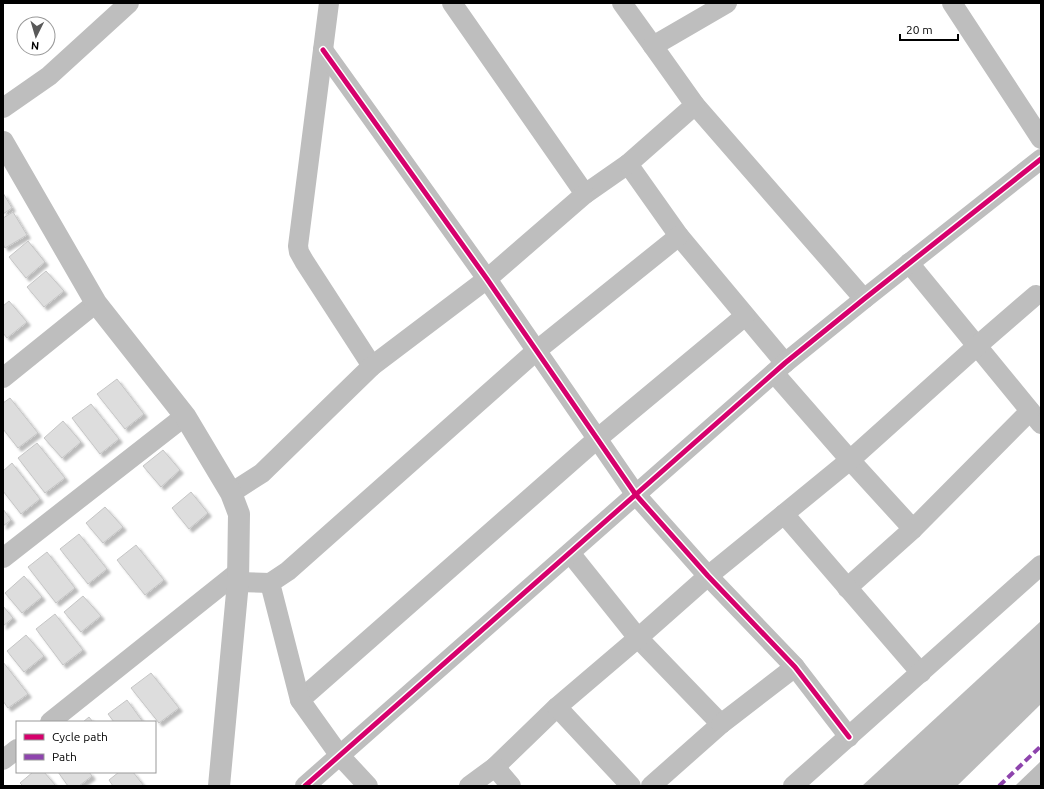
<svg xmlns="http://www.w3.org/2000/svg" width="1044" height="789" font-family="Ubuntu,sans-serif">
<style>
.water{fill:#bcbcbc}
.building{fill:#ddd;stroke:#c5c5c5;filter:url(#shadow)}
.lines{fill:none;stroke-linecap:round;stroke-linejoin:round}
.minor{stroke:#bebebe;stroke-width:20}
.tertiary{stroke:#bebebe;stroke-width:22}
.quiet{stroke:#8e44ad;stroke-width:4;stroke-dasharray:8 4;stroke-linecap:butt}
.cycleway-casing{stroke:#fff;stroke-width:8}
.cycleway{stroke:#d6006c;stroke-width:5}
</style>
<defs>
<filter id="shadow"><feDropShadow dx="3.5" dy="3.5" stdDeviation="1" flood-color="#0004"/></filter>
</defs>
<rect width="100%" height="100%" fill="#fff"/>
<!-- water -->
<g class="water">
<polygon points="1041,621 1041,704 957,786 862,786"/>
<polygon points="1041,761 1041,786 1015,786"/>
</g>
<!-- building -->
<g class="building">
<polygon points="3,193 12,208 3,214"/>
<polygon points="13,212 27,235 5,248 3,244 3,218"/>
<polygon points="28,241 45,262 26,278 9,257"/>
<polygon points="46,271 64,291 44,307 27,287"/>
<polygon points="9,301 27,322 7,338 3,333 3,306"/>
<polygon points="117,379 144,414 125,429 97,394"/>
<polygon points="10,398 38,433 18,448 3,429 3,403"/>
<polygon points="91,404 119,439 100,454 72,418"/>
<polygon points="63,421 81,442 62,458 44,438"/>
<polygon points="37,443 65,478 45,493 18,458"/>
<polygon points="163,450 180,470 161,487 143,466"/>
<polygon points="12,463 40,499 21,514 3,491 3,471"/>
<polygon points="191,492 208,513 189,529 172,508"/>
<polygon points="105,507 123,527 103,543 86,523"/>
<polygon points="3,509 11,520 3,526"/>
<polygon points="79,534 107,569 88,584 60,549"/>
<polygon points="136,545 164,580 145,595 117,560"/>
<polygon points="47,552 75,588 56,603 28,567"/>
<polygon points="24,576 42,597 22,613 5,593"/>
<polygon points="83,596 101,616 81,632 64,612"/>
<polygon points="3,606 13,618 3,626"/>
<polygon points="55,614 83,650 63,665 36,629"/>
<polygon points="26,635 44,656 24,672 7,651"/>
<polygon points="3,662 28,694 8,708 3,701"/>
<polygon points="151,673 179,708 159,723 131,688"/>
<polygon points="127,700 143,722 114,722 108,714"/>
<polygon points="89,717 93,722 83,722"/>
<polygon points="33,772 44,772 56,786 23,786 20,783"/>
<polygon points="58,772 89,772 92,776 79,786 68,786"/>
<polygon points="119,772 133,772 144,786 113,786 109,780"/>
</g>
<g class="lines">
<!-- minor -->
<g class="minor">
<polyline points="329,3 298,246 299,252 304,261 372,366"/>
<polyline points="452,3 585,194 628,164 679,236 785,363"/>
<polyline points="622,3 653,46"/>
<polyline points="727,3 653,46 695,105 864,299"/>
<polyline points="952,3 1041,139"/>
<polyline points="323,50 487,279 636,495 708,576 795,667 849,737"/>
<polyline points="3,108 49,76 129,3"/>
<polyline points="628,164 695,105"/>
<polyline points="909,263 1041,424"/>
<polyline points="774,373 850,460 913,529 1030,411"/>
<polyline points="3,378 96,303"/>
<polyline points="231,493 262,473 372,366 487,279 585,194"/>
<polyline points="784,514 850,460 977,346 1036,295"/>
<polyline points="570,553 638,638 721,724 651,786"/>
<polyline points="3,558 185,416"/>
<polyline points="238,582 270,583"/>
<polyline points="847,588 913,529"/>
<polyline points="300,700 597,439 745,316"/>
<polyline points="50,722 238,572"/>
<polyline points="721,724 795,667"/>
<polyline points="3,760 17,749"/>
<polyline points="495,767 557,707"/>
<polyline points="305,786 785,363 864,299 1041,159"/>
<polyline points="368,786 340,756 300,700 270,583 288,571 536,351 679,236"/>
<polyline points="469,786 495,767 511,786"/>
<polyline points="631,786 557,707 638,638 708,576 784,514 921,673"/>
<polyline points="793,786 1041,565"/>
</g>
<!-- tertiary -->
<polyline class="tertiary" points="3,142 96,303 185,416 231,493 239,514 238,582 219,786"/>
<!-- quiet -->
<polyline class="quiet" points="999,786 1041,746"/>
<defs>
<g id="cycleway">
<polyline points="323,50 487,279 636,495 708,576 795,667 849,737"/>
<polyline points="305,786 785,363 864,299 1041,159"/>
</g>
</defs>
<!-- cycleway casing -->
<use href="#cycleway" class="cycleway-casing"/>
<!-- cycleway -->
<use href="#cycleway" class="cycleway"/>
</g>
<!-- border -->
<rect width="1044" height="789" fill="none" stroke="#000000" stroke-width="8"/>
<!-- legend -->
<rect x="16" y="721" width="140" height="52" fill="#ffffff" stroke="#999999"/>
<rect x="24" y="734" width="20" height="6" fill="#d6006c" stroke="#999999"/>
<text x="52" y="741" font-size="12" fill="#000000">Cycle path</text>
<rect x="24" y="754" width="20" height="6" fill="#8e44ad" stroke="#999999"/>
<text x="52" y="761" font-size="12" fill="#000000">Path</text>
<!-- north arrow -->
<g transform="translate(36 36) rotate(185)"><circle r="19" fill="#ffffff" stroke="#999999"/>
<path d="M0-3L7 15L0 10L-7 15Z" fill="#595959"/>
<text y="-6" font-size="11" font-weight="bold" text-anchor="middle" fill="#000000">N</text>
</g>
<!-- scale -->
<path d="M900 34v6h58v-6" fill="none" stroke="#000000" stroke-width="2"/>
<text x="906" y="34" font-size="12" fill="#000000" stroke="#ffffff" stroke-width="3" paint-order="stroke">20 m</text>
</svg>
